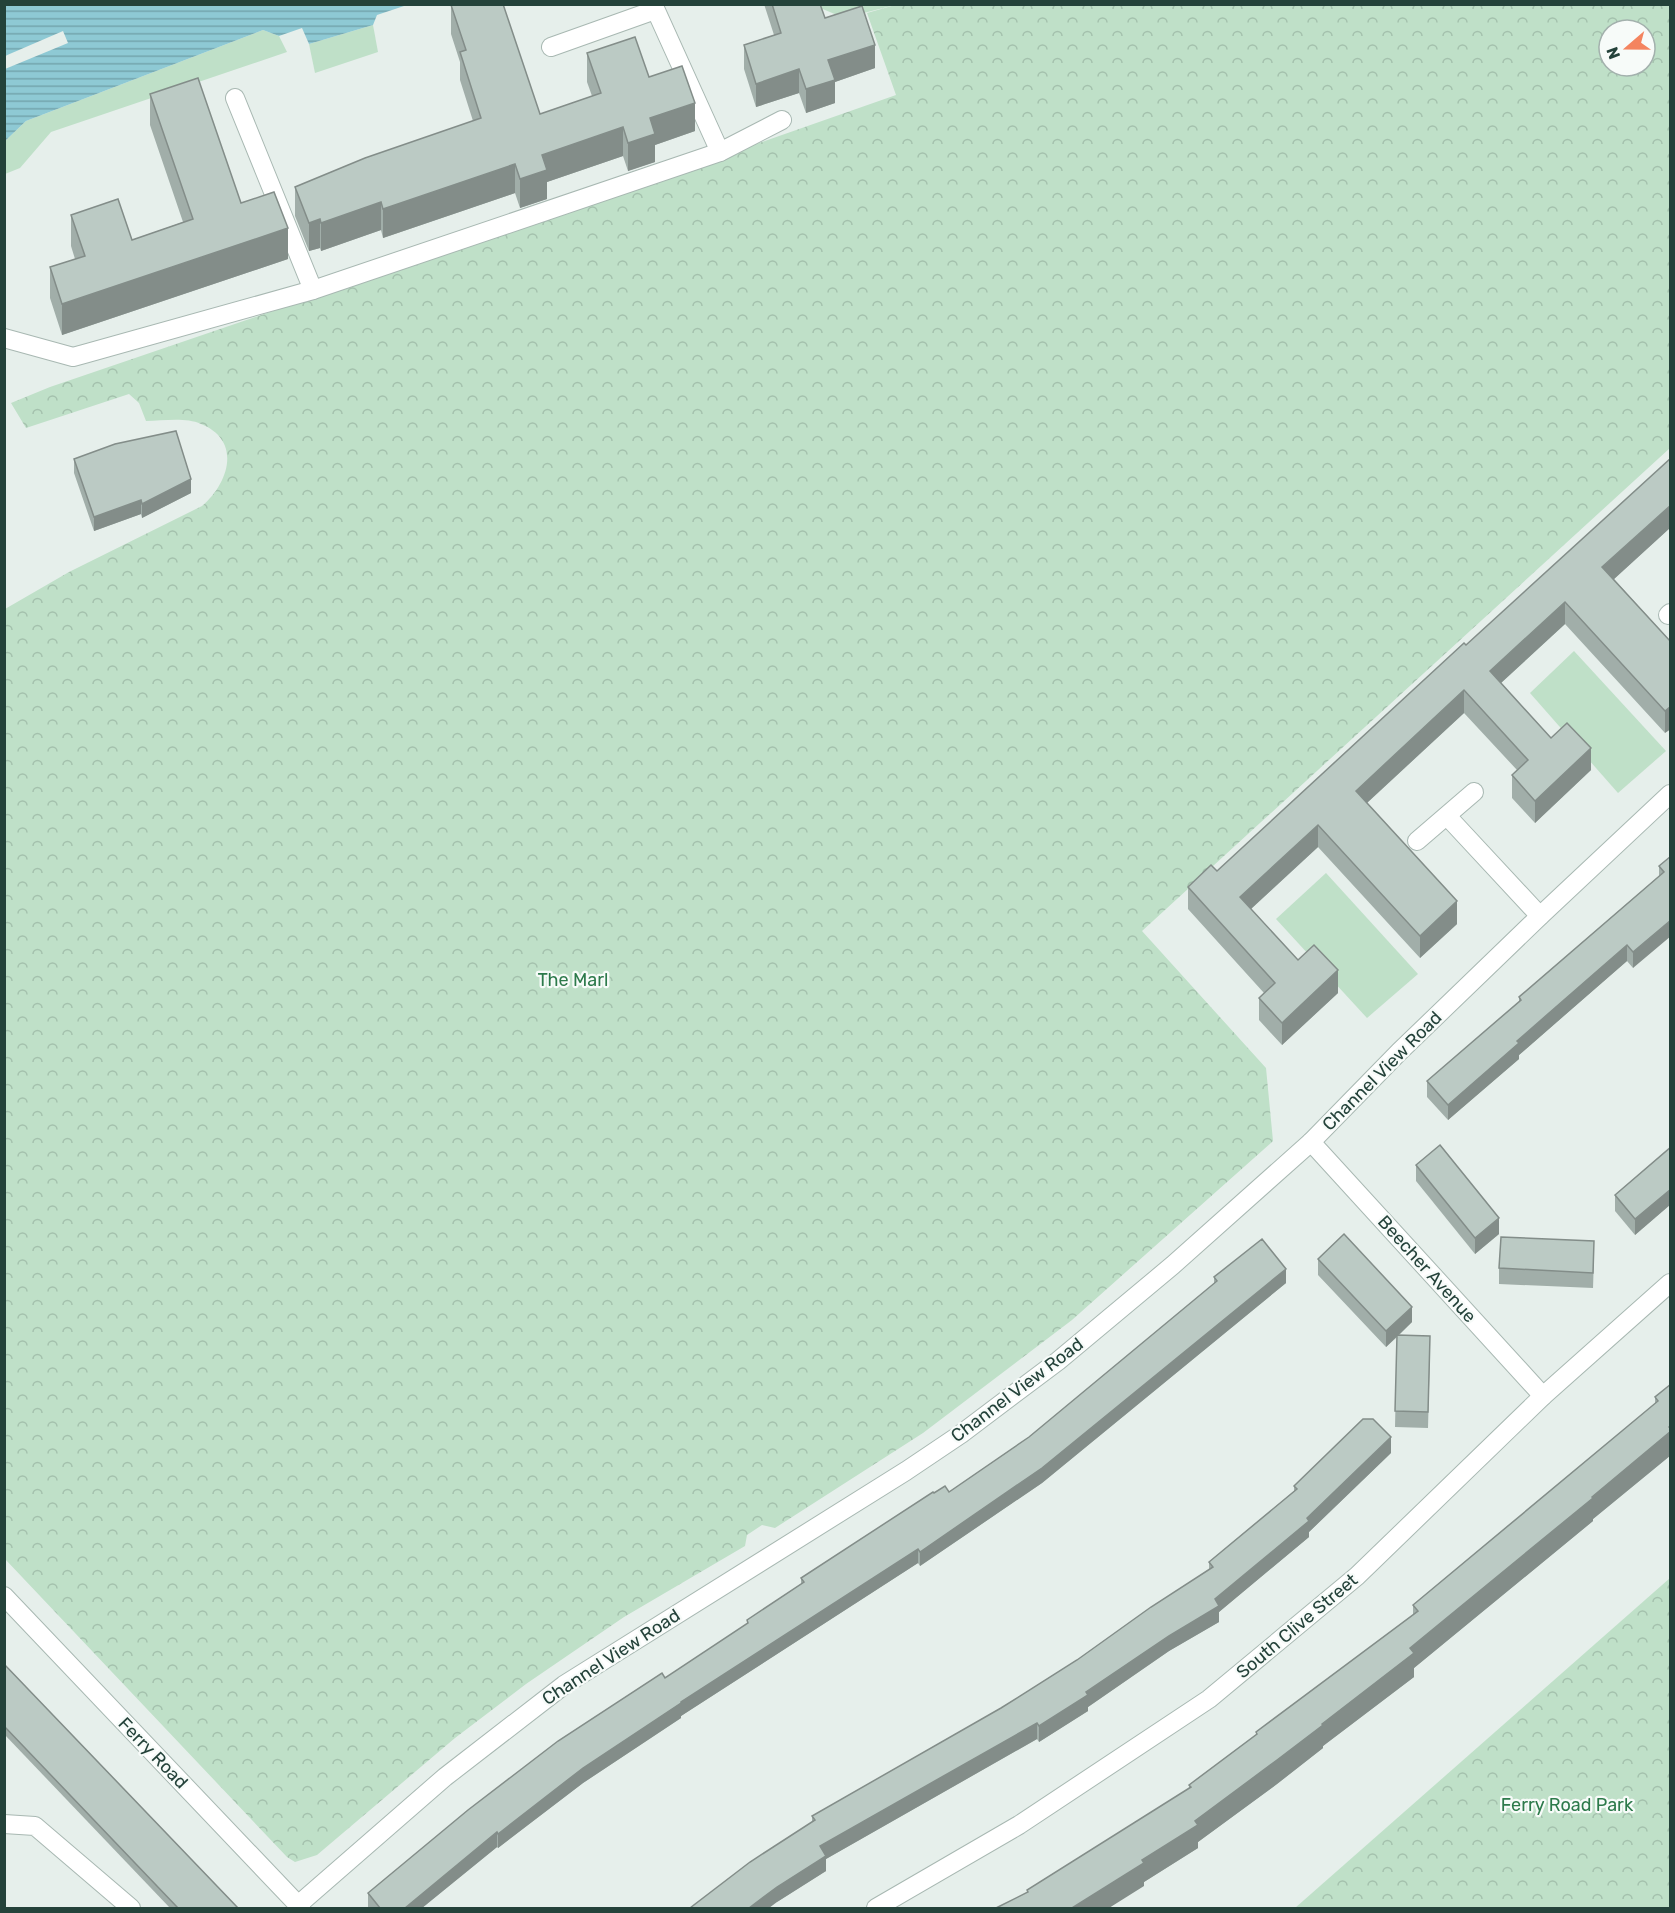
<svg xmlns="http://www.w3.org/2000/svg" width="1675" height="1913" font-family="Rubik,sans-serif">
<style>
.green{fill:#bfe0c8}
.forest{fill:url(#forest-crowns);fill-rule:evenodd}
.water{fill:url(#water-rules)}
.pier{fill:#e6efeb}
.lines{fill:none;stroke-linecap:round;stroke-linejoin:round}
.minor-casing{stroke:#a8b8b2;stroke-width:20}
.minor{stroke:#fff;stroke-width:18}
.wall{fill:#a1aea9}
.shaded-wall{fill:#838d89}
.building{fill:#bbcac4;stroke:#838d89;stroke-width:1.5}
.labels{text-anchor:middle;dominant-baseline:central;stroke-width:4.5;stroke-linejoin:round;paint-order:stroke}
.park-label{font-size:18px;fill:#2d7a4b;stroke:#f7fbf9}
.street-label{font-size:18px;fill:#24423a;stroke:#f7fbf9}
</style>
<defs>
<pattern id="forest-crowns" width="20" height="18" patternUnits="userSpaceOnUse" patternTransform="scale(1.5)"><rect width="20" height="18" fill="#bfe0c8"/><path d="M2 6a3 3 0 1 1 6 0M12 15a3 3 0 1 1 6 0" fill="none" stroke="#a4c1ad"/></pattern>
<pattern id="water-rules" width="6" height="5" patternUnits="userSpaceOnUse" patternTransform="scale(1.5)"><rect width="6" height="5" fill="#8ec9d4"/><path d="M0 2.5h6" fill="none" stroke="#74a5ad"/></pattern>
</defs>
<rect width="100%" height="100%" fill="#e6efeb"/>
<!-- green -->
<g class="green">
<polygon points="818,5 895,5 844,18 818,7"/>
<polygon points="373,25 378,52 315,73 309,44"/>
<polygon points="263,30 279,36 287,52 51,132 20,168 5,174 5,141 26,121"/>
<polygon points="1574,651 1666,751 1618,793 1530,693"/>
<polygon points="1326,873 1418,974 1367,1018 1276,919"/>
</g>
<!-- forest -->
<g class="forest">
<path d="M895 5H1670V448L1142 931 1266 1068 1273 1141 1072 1320 923 1433 775 1528 762 1525 747 1535 745 1546 624 1617 526 1684 455 1738 317 1855 295 1862 287 1857 5 1559V609L69 572 202 506C228 484 243 441 201 424 185 417 163 421 146 421L139 403 129 394 26 428 11 403 50 387 493 236 896 95 867 13ZM1609 30H1645V66H1609Z"/>
<polygon points="1670,1578 1670,1908 1295,1908"/>
</g>
<!-- water -->
<polygon class="water" points="4,5 407,5 377,15 373,25 309,44 302,28 279,36 263,30 26,121 5,141"/>
<!-- pier -->
<polygon class="pier" points="63,31 68,43 5,69 5,56"/>
<g class="lines">
<defs>
<g id="minor">
<polyline points="653,4 720,152"/>
<polyline points="551,47 655,10"/>
<polyline points="235,98 313,290"/>
<polyline points="4,338 73,357 84,354 313,290 720,152 782,120"/>
<polyline points="1668,615 1670,613"/>
<polyline points="1447,816 1540,916"/>
<polyline points="1417,841 1474,792"/>
<polyline points="1311,1142 1543,1396"/>
<polyline points="4,1596 301,1908"/>
<polyline points="4,1824 35,1826 131,1908"/>
<polyline points="298,1905 445,1777 564,1685 906,1471 961,1434 1058,1361 1173,1265 1311,1142 1399,1052 1540,916 1670,794"/>
<polyline points="876,1908 1019,1825 1209,1699 1357,1576 1543,1396 1670,1283"/>
</g>
</defs>
<!-- minor casing -->
<use href="#minor" class="minor-casing"/>
<!-- minor -->
<use href="#minor" class="minor"/>
</g>
<!-- wall -->
<g class="wall">
<polygon points="764,4 820,4 825,18 875,68 835,82 835,103 806,113 799,93 756,107 744,69 744,45 774,35"/>
<polygon points="451,5 540,114 592,96 587,82 587,53 649,77 695,131 655,145 655,162 628,171 623,156 547,182 547,199 520,208 515,193 383,238 381,230 321,251 320,248 309,251 295,216 295,187 473,121 460,80 460,62 451,34"/>
<polygon points="150,94 288,259 62,335 50,298 50,267 75,259 71,246 71,215 132,240 183,222 150,125"/>
<polygon points="74,459 191,493 142,518 141,514 94,531 74,473"/>
<polygon points="1671,527 1614,579 1671,642 1665,733 1565,624 1501,683 1551,738 1591,770 1535,823 1512,798 1512,775 1517,770 1464,713 1367,803 1457,924 1420,958 1318,847 1251,909 1298,960 1338,993 1282,1045 1259,1020 1259,998 1264,993 1188,909 1188,887 1217,871 1466,645"/>
<polygon points="1671,856 1633,968 1627,961 1519,1055 1519,1059 1448,1120 1427,1097 1427,1081 1519,1002 1519,997 1659,876 1659,866"/>
<polygon points="1671,1147 1671,1204 1635,1235 1615,1211 1615,1195"/>
<polygon points="1416,1165 1499,1234 1475,1254 1416,1181"/>
<polygon points="1594,1257 1593,1288 1499,1284 1499,1268"/>
<polygon points="1318,1259 1412,1322 1399,1335 1430,1352 1428,1428 1395,1427 1397,1337 1386,1347 1318,1275"/>
<polygon points="1214,1277 1286,1283 1042,1483 920,1566 918,1563 681,1716 681,1718 583,1783 498,1848 497,1847 422,1908 368,1908 368,1893 665,1678 747,1624 747,1620 801,1584 801,1578 934,1493 949,1492 1029,1437 1214,1284"/>
<polygon points="1671,1384 1671,1455 1593,1519 1593,1521 1414,1668 1414,1677 1323,1746 1323,1748 1277,1784 1198,1842 1198,1848 1144,1882 1144,1886 1027,1892 1027,1890 1189,1789 1189,1785 1256,1735 1256,1732 1413,1615 1413,1605 1655,1404 1655,1397"/>
<polygon points="1391,1453 1309,1532 1309,1537 1219,1612 1219,1622 1169,1651 1088,1707 1088,1711 1039,1742 1037,1739 826,1859 826,1871 777,1902 812,1822 812,1816 1001,1708 1077,1660 1209,1570 1209,1562 1294,1491 1294,1486"/>
<polygon points="4,1664 238,1908 170,1908 4,1734"/>
</g>
<!-- shaded-wall -->
<g class="shaded-wall">
<polygon points="875,45 875,68 835,82 835,103 806,113 806,89 828,60"/>
<polygon points="799,69 799,93 756,107 756,84"/>
<polygon points="695,103 695,131 655,145 655,162 628,171 628,143 650,118"/>
<polygon points="623,127 623,156 547,182 547,199 520,208 520,179 542,155"/>
<polygon points="515,164 515,193 383,238 383,209"/>
<polygon points="381,202 381,230 321,251 321,223"/>
<polygon points="320,219 320,248 309,251 309,223"/>
<polygon points="288,228 288,259 62,335 62,304"/>
<polygon points="191,479 191,493 142,518 142,504"/>
<polygon points="141,500 141,514 94,531 94,517"/>
<polygon points="1671,505 1671,527 1602,590 1602,567"/>
<polygon points="1565,602 1565,624 1490,693 1490,671"/>
<polygon points="1464,690 1464,713 1356,813 1356,791"/>
<polygon points="1671,706 1671,729 1665,733 1665,711"/>
<polygon points="1591,748 1591,770 1535,823 1535,801"/>
<polygon points="1318,825 1318,847 1240,919 1240,897"/>
<polygon points="1457,901 1457,924 1420,958 1420,936"/>
<polygon points="1671,920 1671,936 1633,968 1633,952"/>
<polygon points="1627,945 1627,961 1519,1055 1519,1059 1448,1120 1448,1105 1517,1041"/>
<polygon points="1338,970 1338,993 1282,1045 1282,1023"/>
<polygon points="1671,1189 1671,1204 1635,1235 1635,1219"/>
<polygon points="1499,1218 1499,1234 1475,1254 1475,1238"/>
<polygon points="1286,1269 1286,1283 1042,1483 920,1566 920,1552"/>
<polygon points="1412,1307 1412,1322 1386,1347 1386,1331"/>
<polygon points="1671,1425 1671,1455 1593,1519 1593,1521 1414,1668 1414,1677 1323,1746 1323,1748 1277,1784 1198,1842 1198,1848 1144,1882 1144,1886 1109,1908 1072,1908 1142,1860 1322,1724 1410,1648 1592,1497"/>
<polygon points="1391,1437 1391,1453 1309,1532 1309,1537 1219,1612 1219,1622 1169,1651 1088,1707 1088,1711 1039,1742 1039,1726 1215,1599 1307,1518"/>
<polygon points="918,1549 918,1563 681,1716 681,1718 583,1783 498,1848 498,1834 583,1768 681,1702"/>
<polygon points="1037,1723 1037,1739 826,1859 826,1871 777,1902 769,1908 749,1908 820,1846"/>
<polygon points="497,1832 497,1847 422,1908 405,1908"/>
</g>
<!-- building -->
<g class="building">
<polygon points="453,4 503,4 540,114 601,93 587,53 635,37 649,77 682,66 695,103 650,118 655,134 628,143 623,127 542,155 547,170 520,179 515,164 383,209 381,202 321,223 320,219 309,223 295,187 365,158 481,118 460,52 466,50 451,5"/>
<polygon points="772,4 820,4 825,18 862,6 875,45 828,60 835,80 806,89 799,69 756,84 744,45 781,33"/>
<polygon points="198,78 241,203 274,192 288,228 62,304 50,267 85,256 71,215 118,199 132,240 193,219 150,94"/>
<polygon points="176,431 191,479 142,504 141,500 94,517 74,459 115,444"/>
<polygon points="1671,458 1671,505 1602,567 1671,642 1671,706 1665,711 1565,602 1490,671 1551,738 1567,723 1591,748 1535,801 1512,775 1528,760 1464,690 1356,791 1457,901 1420,936 1318,825 1240,897 1298,960 1314,945 1338,970 1282,1023 1259,998 1275,983 1188,887 1211,865 1217,871 1464,643 1466,645"/>
<polygon points="1671,856 1671,920 1633,952 1627,945 1517,1041 1519,1043 1448,1105 1427,1081 1521,1000 1519,997 1664,872 1659,866"/>
<polygon points="1440,1145 1499,1218 1475,1238 1416,1165"/>
<polygon points="1671,1147 1671,1189 1635,1219 1615,1195"/>
<polygon points="1344,1234 1412,1307 1386,1331 1318,1259"/>
<polygon points="1501,1237 1594,1241 1593,1273 1499,1268"/>
<polygon points="1262,1239 1286,1269 1042,1468 920,1552 918,1549 681,1702 681,1703 583,1768 498,1834 497,1832 405,1908 380,1908 368,1893 468,1810 558,1741 662,1673 665,1678 748,1623 747,1620 804,1582 801,1578 933,1492 934,1493 945,1486 949,1492 1029,1437 1217,1281 1214,1277"/>
<polygon points="1397,1335 1430,1336 1428,1412 1395,1411"/>
<polygon points="1671,1384 1671,1425 1669,1427 1671,1429 1671,1431 1592,1497 1593,1498 1410,1648 1414,1653 1322,1724 1323,1725 1277,1760 1195,1821 1198,1825 1142,1860 1144,1863 1072,1908 996,1908 1028,1892 1027,1890 1191,1787 1189,1785 1257,1734 1256,1732 1418,1611 1413,1605 1658,1401 1655,1397"/>
<polygon points="1363,1419 1373,1419 1391,1437 1307,1518 1309,1521 1215,1599 1219,1606 1169,1636 1086,1692 1088,1695 1039,1726 1037,1723 820,1846 826,1856 777,1887 749,1908 690,1908 750,1862 815,1820 812,1816 1001,1708 1077,1660 1151,1607 1213,1567 1209,1562 1297,1489 1294,1486"/>
<polygon points="4,1664 238,1908 178,1908 4,1726"/>
</g>
<g class="labels">
<!-- park labels -->
<g class="park-label">
<text x="573" y="980">The Marl</text>
<text x="1567" y="1805">Ferry Road Park</text>
</g>
<!-- street labels -->
<g class="street-label">
<text transform="translate(1382 1071) rotate(-45)">Channel View Road</text>
<text transform="translate(1427 1269) rotate(48)">Beecher Avenue</text>
<text transform="translate(1017 1390) rotate(-37)">Channel View Road</text>
<text transform="translate(1297 1626) rotate(-40)">South Clive Street</text>
<text transform="translate(611 1657) rotate(-33)">Channel View Road</text>
<text transform="translate(153 1753) rotate(46)">Ferry Road</text>
</g>
</g>
<!-- border -->
<rect width="1675" height="1913" fill="none" stroke="#24423a" stroke-width="12"/>
<!-- north arrow -->
<g transform="translate(1627 48) rotate(250)"><circle r="28" fill="#f7fbf9" stroke="#a3b1ad" stroke-width="1.5"/>
<path d="M0-4.5L10 22L0 15L-10 22Z" fill="#f4845f"/>
<text y="-9" font-size="16" font-weight="bold" text-anchor="middle" fill="#24423a">N</text>
</g>
</svg>
